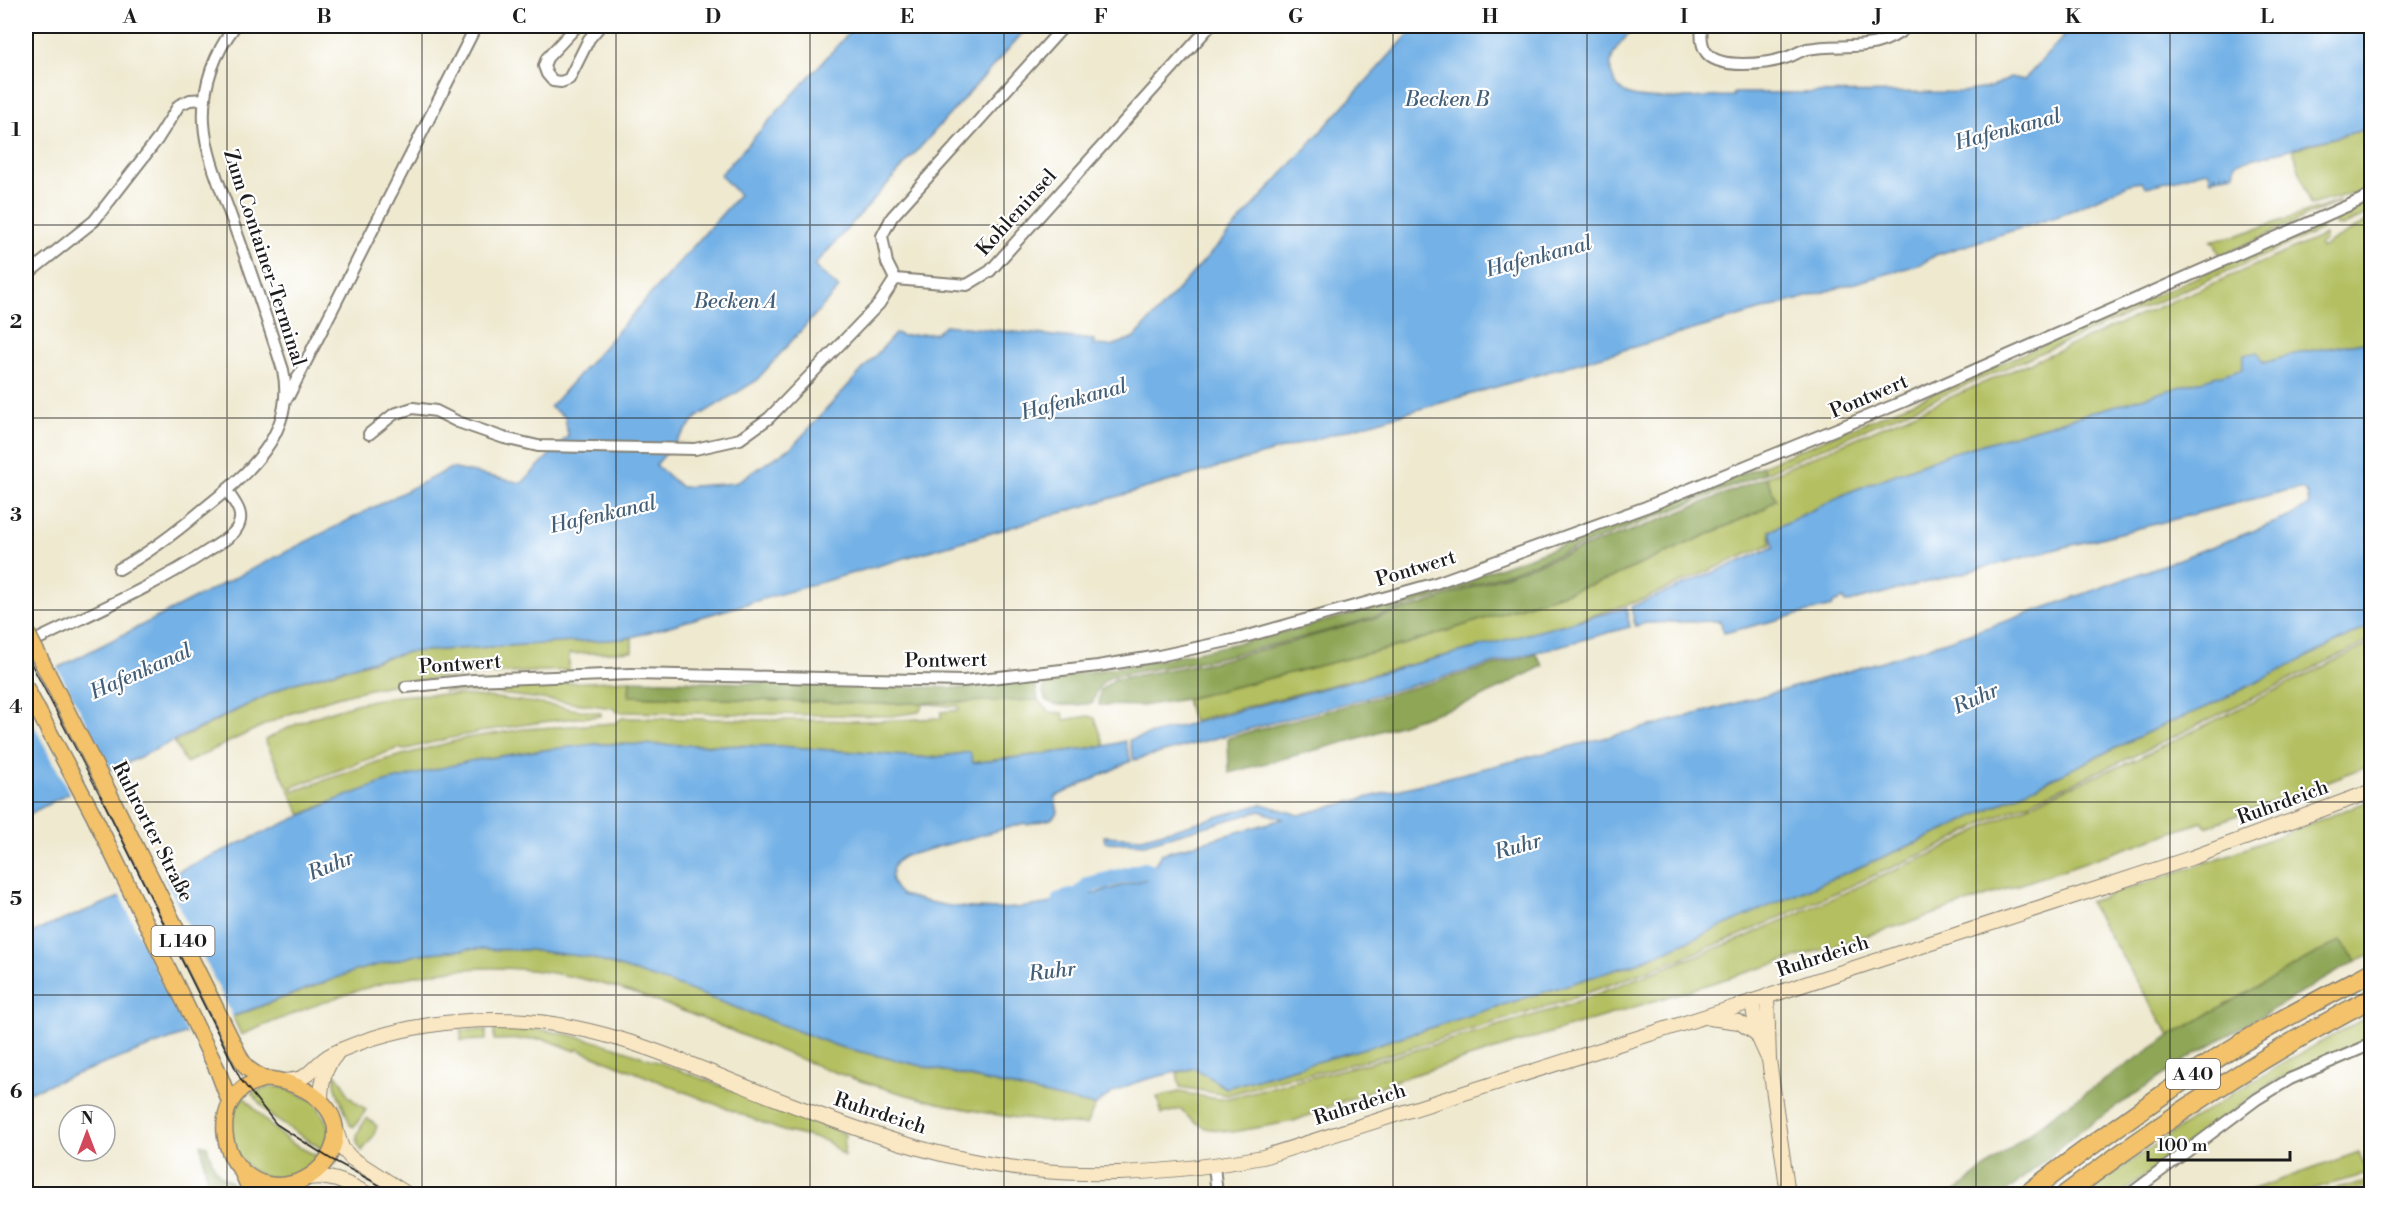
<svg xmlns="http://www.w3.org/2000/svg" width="2397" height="1220" font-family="'Libre Bodoni',serif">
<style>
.green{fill:#b3bf60;stroke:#686e3e;stroke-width:1.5}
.forest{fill:#8ea656;stroke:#556139;stroke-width:1.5}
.water{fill:#73b1e6;stroke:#486681;stroke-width:1.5}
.pier{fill:#efe9d0}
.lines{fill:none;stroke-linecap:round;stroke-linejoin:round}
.river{stroke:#73b1e6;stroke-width:16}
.street-casing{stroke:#868276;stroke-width:14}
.secondary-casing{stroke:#868276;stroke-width:16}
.primary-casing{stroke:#868276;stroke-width:18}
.highway-casing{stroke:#868276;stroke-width:21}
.street{stroke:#fff;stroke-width:10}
.secondary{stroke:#fae7c3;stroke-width:14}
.primary{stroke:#f3c26a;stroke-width:15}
.highway{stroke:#f3c26a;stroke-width:18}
.tram{stroke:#1c1c1c;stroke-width:1.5}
.primary-bridge-casing{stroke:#868276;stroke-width:18;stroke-linecap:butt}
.primary-bridge{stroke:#f3c26a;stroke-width:15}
.grid{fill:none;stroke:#1c1c1c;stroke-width:1.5;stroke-opacity:0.55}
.labels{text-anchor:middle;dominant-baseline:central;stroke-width:4.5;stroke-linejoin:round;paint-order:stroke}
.shield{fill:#fff;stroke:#606060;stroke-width:1.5}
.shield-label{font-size:18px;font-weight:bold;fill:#1c1c1c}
.street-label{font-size:20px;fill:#1c1c1c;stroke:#fff}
.water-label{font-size:21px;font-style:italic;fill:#435f77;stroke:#fff}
.neatline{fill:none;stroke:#1c1c1c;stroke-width:2}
.grid-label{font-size:20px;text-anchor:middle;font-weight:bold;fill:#1c1c1c}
</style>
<rect width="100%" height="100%" fill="#fff"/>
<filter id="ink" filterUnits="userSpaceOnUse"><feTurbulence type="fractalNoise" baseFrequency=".0167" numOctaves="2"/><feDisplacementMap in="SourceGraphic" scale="12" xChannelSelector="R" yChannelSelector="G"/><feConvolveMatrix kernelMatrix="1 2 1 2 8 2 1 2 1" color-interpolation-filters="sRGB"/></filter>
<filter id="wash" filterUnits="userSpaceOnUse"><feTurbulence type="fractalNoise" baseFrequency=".008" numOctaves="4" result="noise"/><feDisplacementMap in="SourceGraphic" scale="24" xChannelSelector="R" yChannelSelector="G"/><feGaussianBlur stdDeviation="1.35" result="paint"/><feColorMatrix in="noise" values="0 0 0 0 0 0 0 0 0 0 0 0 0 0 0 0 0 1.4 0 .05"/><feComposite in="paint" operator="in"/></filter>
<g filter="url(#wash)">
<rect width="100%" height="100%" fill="#efe9d0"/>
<!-- green -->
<g class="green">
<polygon points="2371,128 2371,188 2310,205 2293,149"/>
<polygon points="2371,199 2371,213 2342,226 2335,225 2334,216"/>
<polygon points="2341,201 2220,256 2214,242 2210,241 2238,235"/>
<polygon points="2371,219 2371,341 2303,352 2263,363 2257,352 2244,355 2243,369 1948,454 1849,492 1770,531 1771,544 1641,600 1552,628 1192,721 1186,699 1406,644 1608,579 1762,510 1775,499 1766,477 2325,235 2325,240 2319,244 2321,248"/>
<polygon points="2315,225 2320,226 2322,230 1765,473 1762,466 1909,404"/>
<polygon points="2371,625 2371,640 2134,756 1987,821 1943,845 1740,935 1672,962 1565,1001 1387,1055 1307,1075 1287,1078 1227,1095 1180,1087 1177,1073 1195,1068 1226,1088 1372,1046 1637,963 1941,832 2163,725 2209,706"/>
<path d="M632 637V651L569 654V670C489 674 406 676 327 700 278 716 232 741 186 763L174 742 288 685 408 652 622 639Z"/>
<polygon points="2371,643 2371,765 2206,827 2202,822 1911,922 1397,1080 1294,1121 1233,1132 1205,1128 1189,1118 1181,1109 1162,1114 1157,1097 1179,1092 1218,1099 1228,1098 1388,1058 1565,1006 1743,938 1945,848 1989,824 2067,788 2137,759"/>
<path d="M630 680 629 696 880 704 1038 700 1050 712 1063 713 1064 720 1088 716 1095 718 1105 746 972 763 970 752 930 758 779 746 596 744 527 752 470 761 336 800 301 815 265 740C304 717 364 698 409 695 473 691 538 704 601 713V716C535 721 468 732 403 750L399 748 292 787 294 791 380 761 467 738 524 729 615 723 622 718 876 721 941 718V712L959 710 958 706C945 707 936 704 924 704L919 712 891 716 617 712 613 708 493 693 442 691 473 687Z"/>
<polygon points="2371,800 2371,954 2356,961 2341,941 2170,1036 2089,902 2231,854"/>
<path d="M470 949 529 950 588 957 679 986 840 1047 1095 1106 1086 1125C999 1120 916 1101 834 1072 720 1031 609 965 484 968 398 970 320 1002 241 1035L233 1017 355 971 420 954Z"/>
<path d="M2371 1015V1039L2326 1057 2273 1082 2120 1194H2087C2176 1126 2272 1067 2371 1015Z"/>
<path d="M527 1028C588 1034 646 1057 703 1079 750 1097 798 1116 845 1134L844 1156 828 1142 819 1139 783 1131 577 1049 576 1051 544 1039 494 1040V1030L526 1031Z"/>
<polygon points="461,1030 486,1030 486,1040 461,1041"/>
<path d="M335 1074 344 1084 348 1096 366 1110 354 1127 350 1125C346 1108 333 1092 335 1074Z"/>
<polygon points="269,1087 282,1087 315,1101 330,1128 325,1151 272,1117 251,1093"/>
<path d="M244 1097 267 1122 291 1143 321 1158C262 1214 202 1138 244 1097Z"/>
<path d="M367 1118 377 1126 373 1137 362 1151C352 1138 358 1131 367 1118Z"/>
<polygon points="2359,1152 2367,1174 2294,1194 2240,1194"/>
<polygon points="2371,1181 2371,1187 2342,1194 2315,1194"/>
</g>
<!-- forest -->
<g class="forest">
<path d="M1762 466 1765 473C1587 546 1400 619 1212 659 1179 665 1146 670 1113 676 1099 683 1097 689 1093 703 1075 705 1030 714 1047 678 1179 660 1308 629 1435 589 1546 554 1654 509 1762 466Z"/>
<polygon points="1766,477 1776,499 1762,510 1608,579 1406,644 1186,699 1142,706 1099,705 1100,690 1115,679 1213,662 1288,643 1425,604 1650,524"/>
<polygon points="1536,654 1543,666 1476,700 1353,740 1229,773 1228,738"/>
<polygon points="630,680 963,688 1033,680 1036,684 1038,700 880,704 629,696"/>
<polygon points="2341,940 2356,961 2197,1053 2080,1131 2004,1194 1952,1194 2057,1112 2170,1036"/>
<polygon points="201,1144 207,1146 213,1164 219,1174 232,1183 234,1194 209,1194"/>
</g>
<!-- water -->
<g class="water">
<path d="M855 26H1029L814 266 839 288 756 381 697 417 656 465 681 487 735 483 792 447 896 333 902 336 936 333 945 325 1094 340V345L1111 346 1134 338 1416 26H1637C1630 33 1621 41 1616 50 1611 57 1610 64 1611 72 1613 81 1619 90 1627 94 1646 103 1710 96 1733 96L1734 93 1963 92 1992 87 2010 77 2024 80 2073 26H2371V128L2236 163 2234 173 2230 175 2227 171 2228 175 2223 176 2222 173 2221 177 2217 178 2215 175V178L2211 180 2209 172 2206 171 2147 187 2141 182 2130 184 2059 216 1936 255 1921 264 632 637 622 639 408 652 360 664 288 685 107 773 100 759 64 776 71 792 26 816V684L451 468 522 483 568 436 565 417 550 407 739 195 720 175Z"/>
<path d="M2371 341V625L2209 706 2163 725 1941 832 1637 963 1372 1046 1226 1088 1195 1068C1162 1076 1120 1081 1095 1106L840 1047 679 986 588 957 529 950 470 949 420 954 355 971 26 1093V935L127 894 336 800 385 782 470 761 527 752 596 744 779 746 930 758 970 752 973 763 1105 746 1125 741 1131 761 1055 797 1058 813 1051 819 1027 825 1025 823 905 856C888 864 887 884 902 895 991 923 1060 904 1146 879L1161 854 1283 819 1260 811 1144 844 1105 842 1104 836 1142 838 1262 804 1299 815C1501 763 1706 716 1905 654 2037 613 2166 565 2294 515L2309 504 2307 494 2302 489 2289 490 1845 603 1844 599 1833 603V606L1724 633 1720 621 1646 623 1635 626 1631 607 1774 547 1770 531 1849 492 1948 454 2242 369 2244 355 2258 352 2263 363 2303 352Z"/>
<polygon points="1626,608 1630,627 1134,760 1129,740"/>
</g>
<!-- pier -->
<g class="pier">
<polygon points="56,665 113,773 108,776 99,763 68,778 74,792 71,796 26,710 26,680"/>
<polygon points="163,875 234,1019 188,1035 119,894"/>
</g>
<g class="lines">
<!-- river -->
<polyline class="river" points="1059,903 1060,900 1079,895 1089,885 1145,870 1151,872"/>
</g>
</g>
<g filter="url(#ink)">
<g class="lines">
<defs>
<g id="street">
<polyline points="577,26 547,58 544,66 547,74 553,81 561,82 569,79 589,39 600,26"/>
<path d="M1702 26C1701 34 1701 45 1706 52 1718 70 1767 64 1785 58 1793 56 1799 51 1807 49 1845 42 1875 55 1908 26"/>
<polyline points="26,275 94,221 157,140 179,105 190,100 205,99"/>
<polyline points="895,279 967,285 990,271 1210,26"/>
<polyline points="895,279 887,263 882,236 892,217 1064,26"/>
<polyline points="288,397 476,26"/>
<polyline points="369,434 394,414 413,408 436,411 458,422 504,438 538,446 695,449 740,439 769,418 879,304 895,279"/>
<path d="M119 569C149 553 175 533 201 511 246 475 297 435 283 370 268 323 252 275 235 228 224 195 206 158 204 123 202 87 214 54 235 26"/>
<path d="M26 645C87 615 152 588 209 550 218 544 232 537 237 528 246 514 234 502 227 491"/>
<polyline points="406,687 473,680 631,674 963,681 1098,666 1159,656 1241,638 1433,584 1646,507 1907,400 2372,195"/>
<polyline points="1214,1166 1217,1194"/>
<polyline points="2130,1194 2257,1099 2290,1079 2372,1044"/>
</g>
<g id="secondary">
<polyline points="1767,996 1769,1060 1788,1194"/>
<polyline points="1752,1001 1757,1034 1767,1056"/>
<polyline points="1709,1018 1739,1022 1757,1034"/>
<path d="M285 1081C291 1080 299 1080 305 1076 315 1069 321 1059 332 1054 392 1026 461 1017 526 1021 613 1027 695 1067 774 1098 858 1130 944 1162 1034 1170 1111 1178 1187 1171 1263 1157L1735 1007 2191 858 2372 791"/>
<path d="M321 1100C321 1083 324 1068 336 1055"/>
<polyline points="336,1130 342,1148 351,1158 407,1194"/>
<path d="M308 1178C331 1174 348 1184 368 1194"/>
</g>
<g id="primary">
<polyline points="26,688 94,816 218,1071 230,1103"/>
<polyline points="108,791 241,1059 247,1068 263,1079"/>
<path d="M263 1079C300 1079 351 1108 331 1152 317 1183 273 1197 246 1174 221 1154 216 1110 242 1089 248 1084 256 1082 263 1079Z"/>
<polyline points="241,1170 248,1185 248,1194"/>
</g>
<g id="highway">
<path d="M2027 1194C2085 1149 2144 1107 2205 1066 2258 1031 2315 1002 2372 972"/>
<path d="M2066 1194C2163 1121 2263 1055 2372 998"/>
</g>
</defs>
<!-- street casing -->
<use href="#street" class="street-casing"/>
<!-- secondary casing -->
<use href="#secondary" class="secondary-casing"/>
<!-- primary casing -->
<use href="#primary" class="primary-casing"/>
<!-- highway casing -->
<use href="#highway" class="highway-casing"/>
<!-- street -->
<use href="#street" class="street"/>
<!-- secondary -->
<use href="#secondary" class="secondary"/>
<!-- primary -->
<use href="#primary" class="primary"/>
<!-- highway -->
<use href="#highway" class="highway"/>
<!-- tram -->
<polyline class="tram" points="26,654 100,795 241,1080 276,1124 329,1158 396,1194"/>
<defs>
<polyline id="primary-bridge" points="26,631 108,791"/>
</defs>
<!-- primary-bridge casing -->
<use href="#primary-bridge" class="primary-bridge-casing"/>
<!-- primary-bridge -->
<use href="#primary-bridge" class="primary-bridge"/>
</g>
</g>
<!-- grid -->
<path class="grid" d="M227 26V1194M422 26V1194M616 26V1194M810 26V1194M1004 26V1194M1198 26V1194M1393 26V1194M1587 26V1194M1781 26V1194M1976 26V1194M2170 26V1194M26 225H2372M26 418H2372M26 610H2372M26 802H2372M26 995H2372"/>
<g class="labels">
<!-- shield labels -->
<g class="shield">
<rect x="151.5" y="926" width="63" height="30" rx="4.5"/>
<rect x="2166" y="1059" width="54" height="30" rx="4.5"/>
</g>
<g class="shield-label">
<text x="183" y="941">L 140</text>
<text x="2193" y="1074">A 40</text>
</g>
<!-- street labels -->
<g class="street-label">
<text transform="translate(1017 213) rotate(-48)">Kohleninsel</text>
<text transform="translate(264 258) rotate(72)">Zum Container-Terminal</text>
<text transform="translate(1869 397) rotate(-23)">Pontwert</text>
<text transform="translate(1416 569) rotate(-17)">Pontwert</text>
<text transform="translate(946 661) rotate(-1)">Pontwert</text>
<text transform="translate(460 665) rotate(-4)">Pontwert</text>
<text transform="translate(2283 803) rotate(-20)">Ruhrdeich</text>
<text transform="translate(152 832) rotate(63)">Ruhrorter Straße</text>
<text transform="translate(1823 957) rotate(-18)">Ruhrdeich</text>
<text transform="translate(1360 1105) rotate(-18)">Ruhrdeich</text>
<text transform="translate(880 1114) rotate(18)">Ruhrdeich</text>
</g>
<!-- water labels -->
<g class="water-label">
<text x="1447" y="100">Becken B</text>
<text transform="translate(2008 130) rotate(-15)">Hafenkanal</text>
<text transform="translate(1539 257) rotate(-15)">Hafenkanal</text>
<text x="735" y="302">Becken A</text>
<text transform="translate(1074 400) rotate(-15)">Hafenkanal</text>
<text transform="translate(603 515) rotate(-13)">Hafenkanal</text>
<text transform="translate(141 672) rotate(-24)">Hafenkanal</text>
<text transform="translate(1976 699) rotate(-24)">Ruhr</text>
<text transform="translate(1518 847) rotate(-16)">Ruhr</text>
<text transform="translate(331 866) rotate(-22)">Ruhr</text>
<text transform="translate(1052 972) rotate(-7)">Ruhr</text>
</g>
</g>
<!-- margin -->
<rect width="2397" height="1220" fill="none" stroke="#fff" stroke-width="66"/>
<!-- north arrow -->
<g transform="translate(87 1133)"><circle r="28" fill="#ffffff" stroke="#a4a4a4" stroke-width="1.5"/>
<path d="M0-4.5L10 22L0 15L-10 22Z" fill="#d1495b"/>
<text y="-9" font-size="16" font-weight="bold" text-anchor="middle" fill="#1c1c1c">N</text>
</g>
<!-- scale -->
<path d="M2148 1151v9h142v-9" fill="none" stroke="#1c1c1c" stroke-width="3"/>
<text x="2157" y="1151" font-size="18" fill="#1c1c1c" stroke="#ffffff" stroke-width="4.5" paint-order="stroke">100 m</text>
<rect x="33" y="33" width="2331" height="1154" class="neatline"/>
<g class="grid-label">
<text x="130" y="23">A</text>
<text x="324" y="23">B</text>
<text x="519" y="23">C</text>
<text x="713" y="23">D</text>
<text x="907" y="23">E</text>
<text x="1101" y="23">F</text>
<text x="1296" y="23">G</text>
<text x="1490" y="23">H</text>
<text x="1684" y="23">I</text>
<text x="1878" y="23">J</text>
<text x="2073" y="23">K</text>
<text x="2267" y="23">L</text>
<text x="16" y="136">1</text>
<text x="16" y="328">2</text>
<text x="16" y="521">3</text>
<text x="16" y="713">4</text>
<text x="16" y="905">5</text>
<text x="16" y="1098">6</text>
</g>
</svg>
